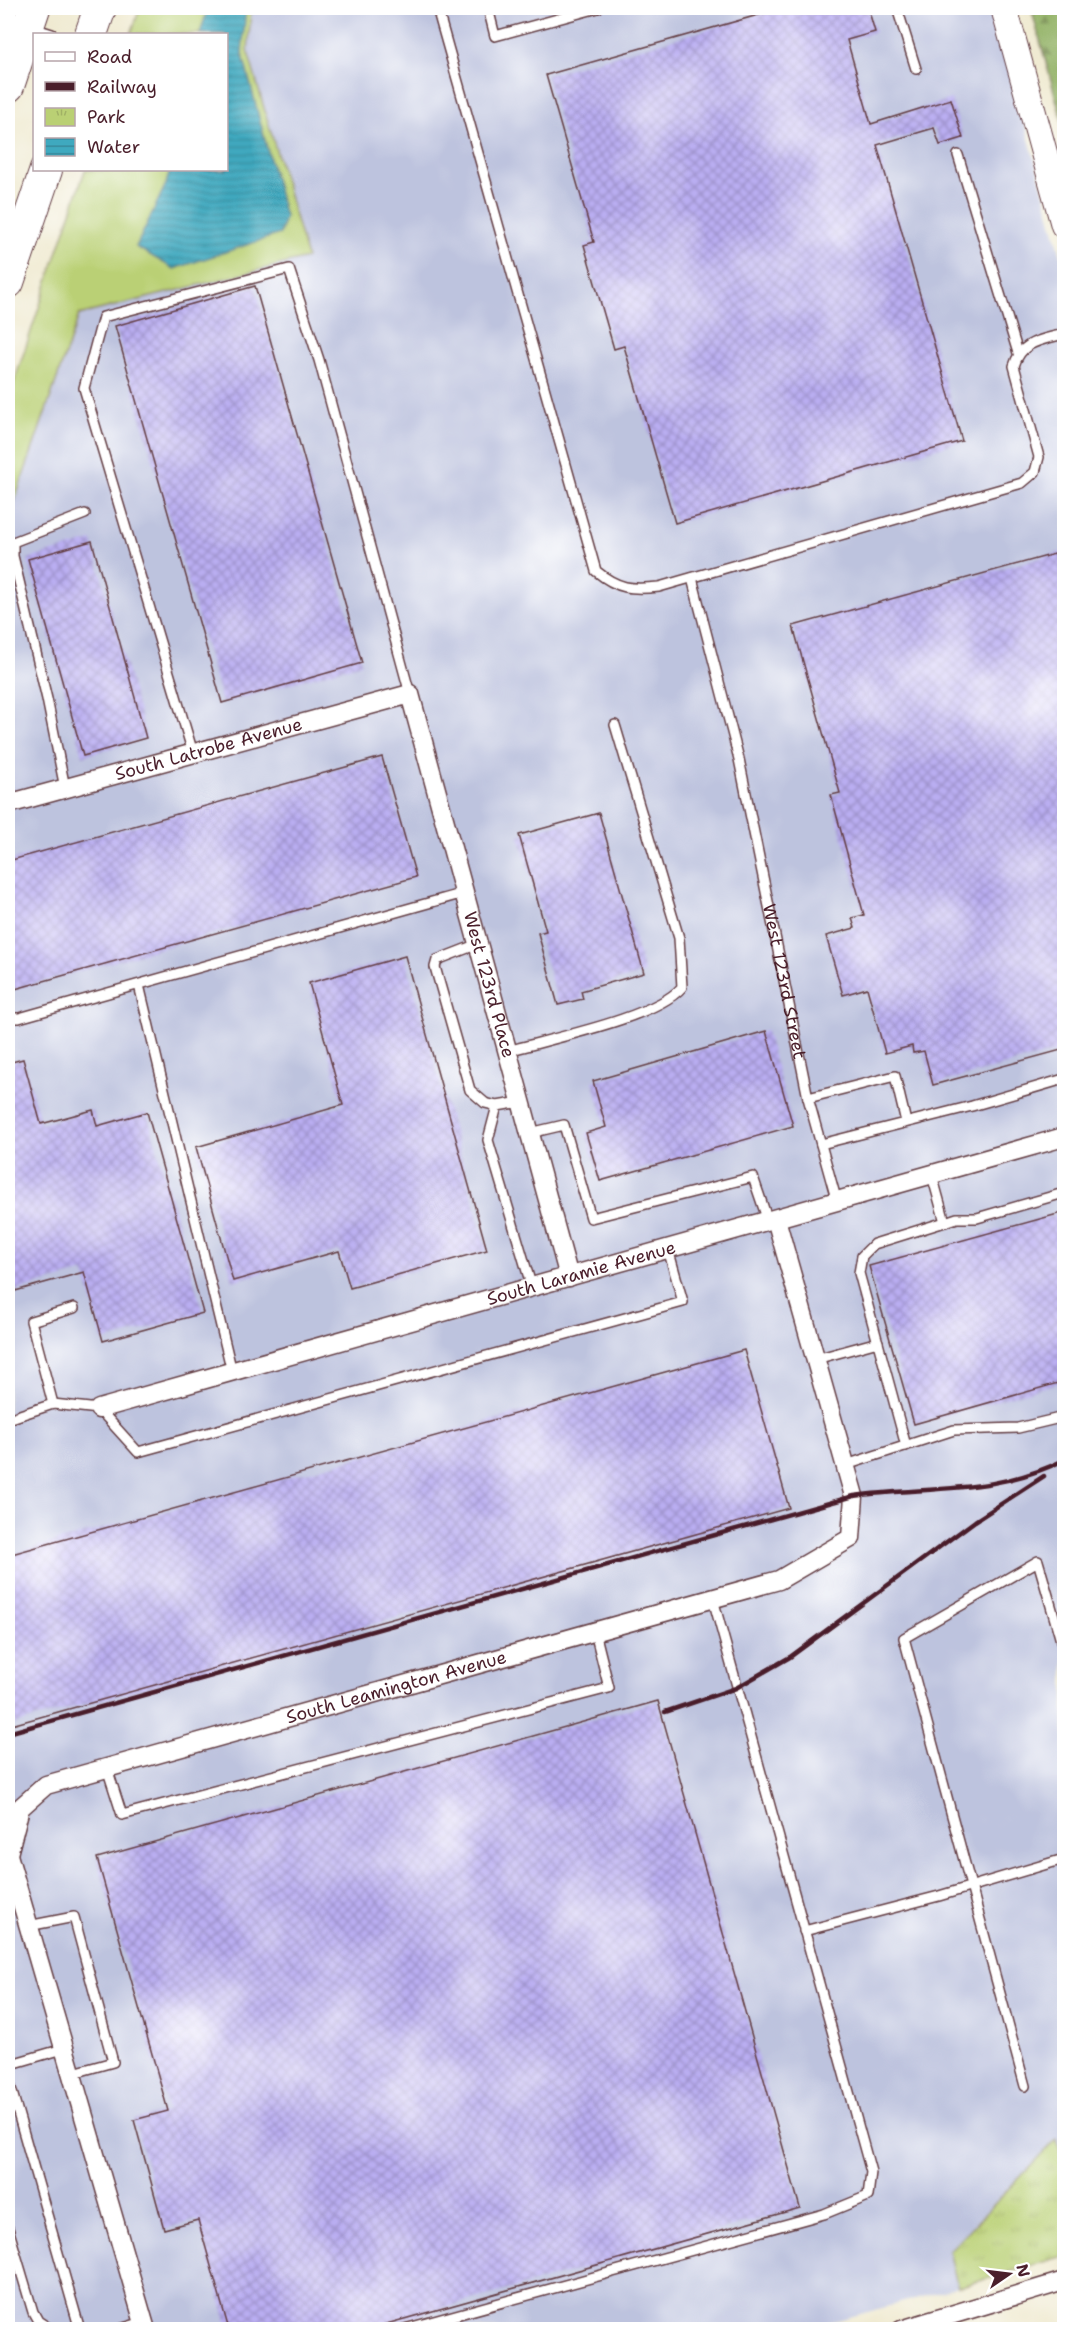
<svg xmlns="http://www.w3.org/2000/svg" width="1072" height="2337" font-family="'Shantell Sans',sans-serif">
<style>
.industrial{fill:#bdc3de}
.grass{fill:#bad074;stroke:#827850;stroke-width:1.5}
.forest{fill:url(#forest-firs);stroke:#6e6848;stroke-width:1.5}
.park{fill:url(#park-tufts);stroke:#827850;stroke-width:1.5}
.water{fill:url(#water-rules);stroke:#446475;stroke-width:1.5}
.building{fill:url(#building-cross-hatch)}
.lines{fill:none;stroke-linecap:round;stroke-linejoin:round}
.lane-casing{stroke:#633d43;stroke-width:12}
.street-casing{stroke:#633d43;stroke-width:21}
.secondary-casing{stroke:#633d43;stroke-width:28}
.highway-casing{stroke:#633d43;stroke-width:34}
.lane{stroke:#fff;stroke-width:9}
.street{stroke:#fff;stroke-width:18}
.secondary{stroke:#fff;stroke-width:26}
.highway{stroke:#fff;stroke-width:32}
.rail{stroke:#4a1f2b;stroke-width:4.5}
.labels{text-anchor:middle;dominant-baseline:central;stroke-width:4.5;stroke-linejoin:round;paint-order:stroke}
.street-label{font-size:18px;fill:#4a1f2b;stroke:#fff}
</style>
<defs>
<pattern id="forest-firs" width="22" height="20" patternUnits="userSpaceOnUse" patternTransform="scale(1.5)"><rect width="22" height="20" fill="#93b266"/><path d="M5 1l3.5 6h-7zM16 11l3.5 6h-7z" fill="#7a9054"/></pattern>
<pattern id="park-tufts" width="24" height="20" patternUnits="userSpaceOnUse" patternTransform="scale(1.5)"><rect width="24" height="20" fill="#bad074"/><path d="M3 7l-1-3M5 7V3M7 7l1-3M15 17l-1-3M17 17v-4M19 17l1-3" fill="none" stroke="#a1b265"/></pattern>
<pattern id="water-rules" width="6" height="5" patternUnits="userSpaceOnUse" patternTransform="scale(1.5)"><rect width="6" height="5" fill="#3fa9bf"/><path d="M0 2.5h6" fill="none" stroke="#37899b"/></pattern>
<pattern id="building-cross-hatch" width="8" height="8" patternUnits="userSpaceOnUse" patternTransform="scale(1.5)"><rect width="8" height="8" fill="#baaef2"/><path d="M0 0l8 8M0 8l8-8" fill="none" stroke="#998dc4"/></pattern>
</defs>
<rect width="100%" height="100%" fill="#fff"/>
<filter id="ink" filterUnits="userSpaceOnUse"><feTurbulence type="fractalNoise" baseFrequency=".0167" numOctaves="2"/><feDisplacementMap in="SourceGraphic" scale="12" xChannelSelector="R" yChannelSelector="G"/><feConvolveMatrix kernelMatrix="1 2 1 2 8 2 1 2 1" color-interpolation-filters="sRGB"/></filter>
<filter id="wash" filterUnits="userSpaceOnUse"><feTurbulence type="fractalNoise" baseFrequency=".008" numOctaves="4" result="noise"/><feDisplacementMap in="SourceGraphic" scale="24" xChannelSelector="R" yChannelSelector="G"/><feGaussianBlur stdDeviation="1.35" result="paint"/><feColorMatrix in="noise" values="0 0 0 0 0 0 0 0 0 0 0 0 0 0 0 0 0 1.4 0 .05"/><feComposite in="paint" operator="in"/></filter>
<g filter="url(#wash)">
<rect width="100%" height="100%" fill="#eee8cc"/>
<!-- industrial -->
<polygon class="industrial" points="251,8 993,8 1064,266 1064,2168 1056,2139 949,2250 958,2287 806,2329 8,2330 8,520 79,315 306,258 248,52"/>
<!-- grass -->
<polygon class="grass" points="140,8 251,8 248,52 307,258 79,315 8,520 8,400 85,170 226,170 226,34 131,34"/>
<!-- forest -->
<polygon class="forest" points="1031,8 1064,8 1064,128"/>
<!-- park -->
<polygon class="park" points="1057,2139 1064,2168 1064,2256 958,2287 949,2251"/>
<!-- water -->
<polygon class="water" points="208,8 246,8 242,52 285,217 280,234 174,269 136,247 166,184 170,170 226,170 226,34 200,34"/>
<g id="blocks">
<!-- building -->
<g class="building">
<polygon points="783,8 868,8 875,32 847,40 871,124 951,99 963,138 940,145 934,128 877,145 962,441 675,523 624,346 614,349 584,245 594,242 546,75"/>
<polygon points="255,286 362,663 222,703 115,326"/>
<polygon points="92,541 146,738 83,756 28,559"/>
<polygon points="1065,551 1065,1049 933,1085 924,1051 913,1053 912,1046 885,1053 867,988 843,995 826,936 855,928 852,918 864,915 831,795 840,793 793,626"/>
<polygon points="382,757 416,877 8,991 8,861"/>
<polygon points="599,813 644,973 581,991 583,999 558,1005 538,933 546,931 519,835"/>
<polygon points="405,956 487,1250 350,1288 339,1251 233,1281 196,1147 343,1105 309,983"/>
<polygon points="766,1031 793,1126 600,1181 586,1133 606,1127 593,1081"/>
<polygon points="23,1059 41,1124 93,1110 97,1126 147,1112 203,1313 103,1341 84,1272 8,1293 8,1063"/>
<polygon points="1065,1212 1065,1381 914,1424 869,1266"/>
<polygon points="744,1350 789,1508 8,1726 8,1555"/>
<polygon points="658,1701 800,2208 365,2330 229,2330 198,2220 164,2229 134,2120 168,2111 97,1858"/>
</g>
</g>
</g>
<g filter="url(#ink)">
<use href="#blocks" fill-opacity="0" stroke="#633d43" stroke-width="1.5"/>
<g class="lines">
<defs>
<g id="lane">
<path d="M437 8 596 571C618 589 631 590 659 587L1022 483 1035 472 1039 457 1014 366C1021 341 1042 340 1064 334"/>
<polyline points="488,8 495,36 598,8"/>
<polyline points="897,8 916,69"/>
<polyline points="33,28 52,34"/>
<polyline points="958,155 1018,353"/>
<path id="s1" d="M692 578 739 759 808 1098 837 1202"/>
<polyline points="193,753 84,388 103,317 289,269 319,360 410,694"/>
<polyline points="65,788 47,699 13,556 13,542 85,514"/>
<polyline points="478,944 437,960 435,967 470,1090 485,1103 497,1106"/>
<polyline points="139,985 232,1372"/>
<polyline points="8,1018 19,1018 464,893"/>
<path d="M508 1051C549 1039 656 1018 682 987L679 938 615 725"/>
<polyline points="808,1098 895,1076 906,1122"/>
<polyline points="521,1102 497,1106 488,1140 532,1288"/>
<polyline points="530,1133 564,1125 591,1218 753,1177 768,1221"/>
<polyline points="821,1144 972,1106 1064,1079"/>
<polyline points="932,1175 945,1222"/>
<polyline points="816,1359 878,1342"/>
<polyline points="53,1404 31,1321 74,1308"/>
<polyline points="8,1419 53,1404 99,1409 138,1452 683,1302 668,1249"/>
<polyline points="906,1446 859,1273 862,1256 874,1244 945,1222 957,1218 977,1218 1064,1193"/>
<polyline points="846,1465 954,1430 1018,1428 1064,1417"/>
<polyline points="107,1768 122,1815 609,1688 595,1632"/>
<polyline points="28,1926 74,1917 113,2062 70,2074"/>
<polyline points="804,1931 939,1896 1064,1859"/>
<polyline points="8,2065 63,2049"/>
<polyline points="8,2078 80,2330"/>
<polyline points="1025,2086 904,1638 1038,1561 1064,1651"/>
<polyline points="8,2228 33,2312 38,2321 52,2330"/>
<polyline points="117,2330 143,2322"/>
<polyline points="401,2330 824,2214 868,2196 871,2172 713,1599"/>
</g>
<g id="street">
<path id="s2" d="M8 804 410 694 569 1277"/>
<path id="s3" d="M99 1409 1064 1137"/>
<path id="s4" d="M8 1854 20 1808 46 1785 779 1580 851 1538 854 1496 776 1219"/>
<polyline points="8,1855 146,2330"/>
<polyline points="901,2330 1064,2281"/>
</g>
<polyline id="secondary" points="1004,8 1064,225"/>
<g id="highway">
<polyline points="91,34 100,8"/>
<polyline points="8,86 34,8"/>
<polyline points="8,282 46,170"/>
</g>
</defs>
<!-- lane casing -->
<use href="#lane" class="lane-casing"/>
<!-- street casing -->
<use href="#street" class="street-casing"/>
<!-- secondary casing -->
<use href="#secondary" class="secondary-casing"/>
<!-- highway casing -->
<use href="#highway" class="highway-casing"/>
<!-- lane -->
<use href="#lane" class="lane"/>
<!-- street -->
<use href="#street" class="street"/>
<!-- secondary -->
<use href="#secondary" class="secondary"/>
<!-- highway -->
<use href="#highway" class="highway"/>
<!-- rail -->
<g class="rail">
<polyline points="665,1712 736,1688 790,1657 975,1521 1044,1476"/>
<path d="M8 1733 854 1496C929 1486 994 1495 1064 1460"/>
</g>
</g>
</g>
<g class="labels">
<!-- street labels -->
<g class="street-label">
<text stroke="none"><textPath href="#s2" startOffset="208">South Latrobe Avenue</textPath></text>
<text stroke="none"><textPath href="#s1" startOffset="414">West 123rd Street</textPath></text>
<text stroke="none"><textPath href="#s2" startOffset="718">West 123rd Place</textPath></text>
<text stroke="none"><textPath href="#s3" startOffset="501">South Laramie Avenue</textPath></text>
<text stroke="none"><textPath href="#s4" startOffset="446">South Leamington Avenue</textPath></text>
</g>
</g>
<!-- margin -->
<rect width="1072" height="2337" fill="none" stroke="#fff" stroke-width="30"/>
<!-- legend -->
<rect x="33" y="33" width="195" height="138" fill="#ffffff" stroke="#b7a5aa" stroke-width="1.5"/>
<rect x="45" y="52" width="30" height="9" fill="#ffffff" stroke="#b7a5aa" stroke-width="1.5"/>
<text x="87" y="63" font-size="18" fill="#4a1f2b">Road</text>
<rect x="45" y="82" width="30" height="9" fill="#4a1f2b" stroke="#b7a5aa" stroke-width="1.5"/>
<text x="87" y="93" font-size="18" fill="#4a1f2b">Railway</text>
<rect x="45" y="108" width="30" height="18" fill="url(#park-tufts)" stroke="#b7a5aa" stroke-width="1.5"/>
<text x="87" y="123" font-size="18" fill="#4a1f2b">Park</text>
<rect x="45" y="138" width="30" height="18" fill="url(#water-rules)" stroke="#b7a5aa" stroke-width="1.5"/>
<text x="87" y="153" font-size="18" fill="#4a1f2b">Water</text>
<!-- north arrow -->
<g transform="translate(1009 2274) rotate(76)" stroke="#ffffff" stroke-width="4.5" paint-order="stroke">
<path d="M0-4.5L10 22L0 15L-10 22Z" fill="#4a1f2b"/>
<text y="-9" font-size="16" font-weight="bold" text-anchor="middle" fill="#4a1f2b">N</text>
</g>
</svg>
